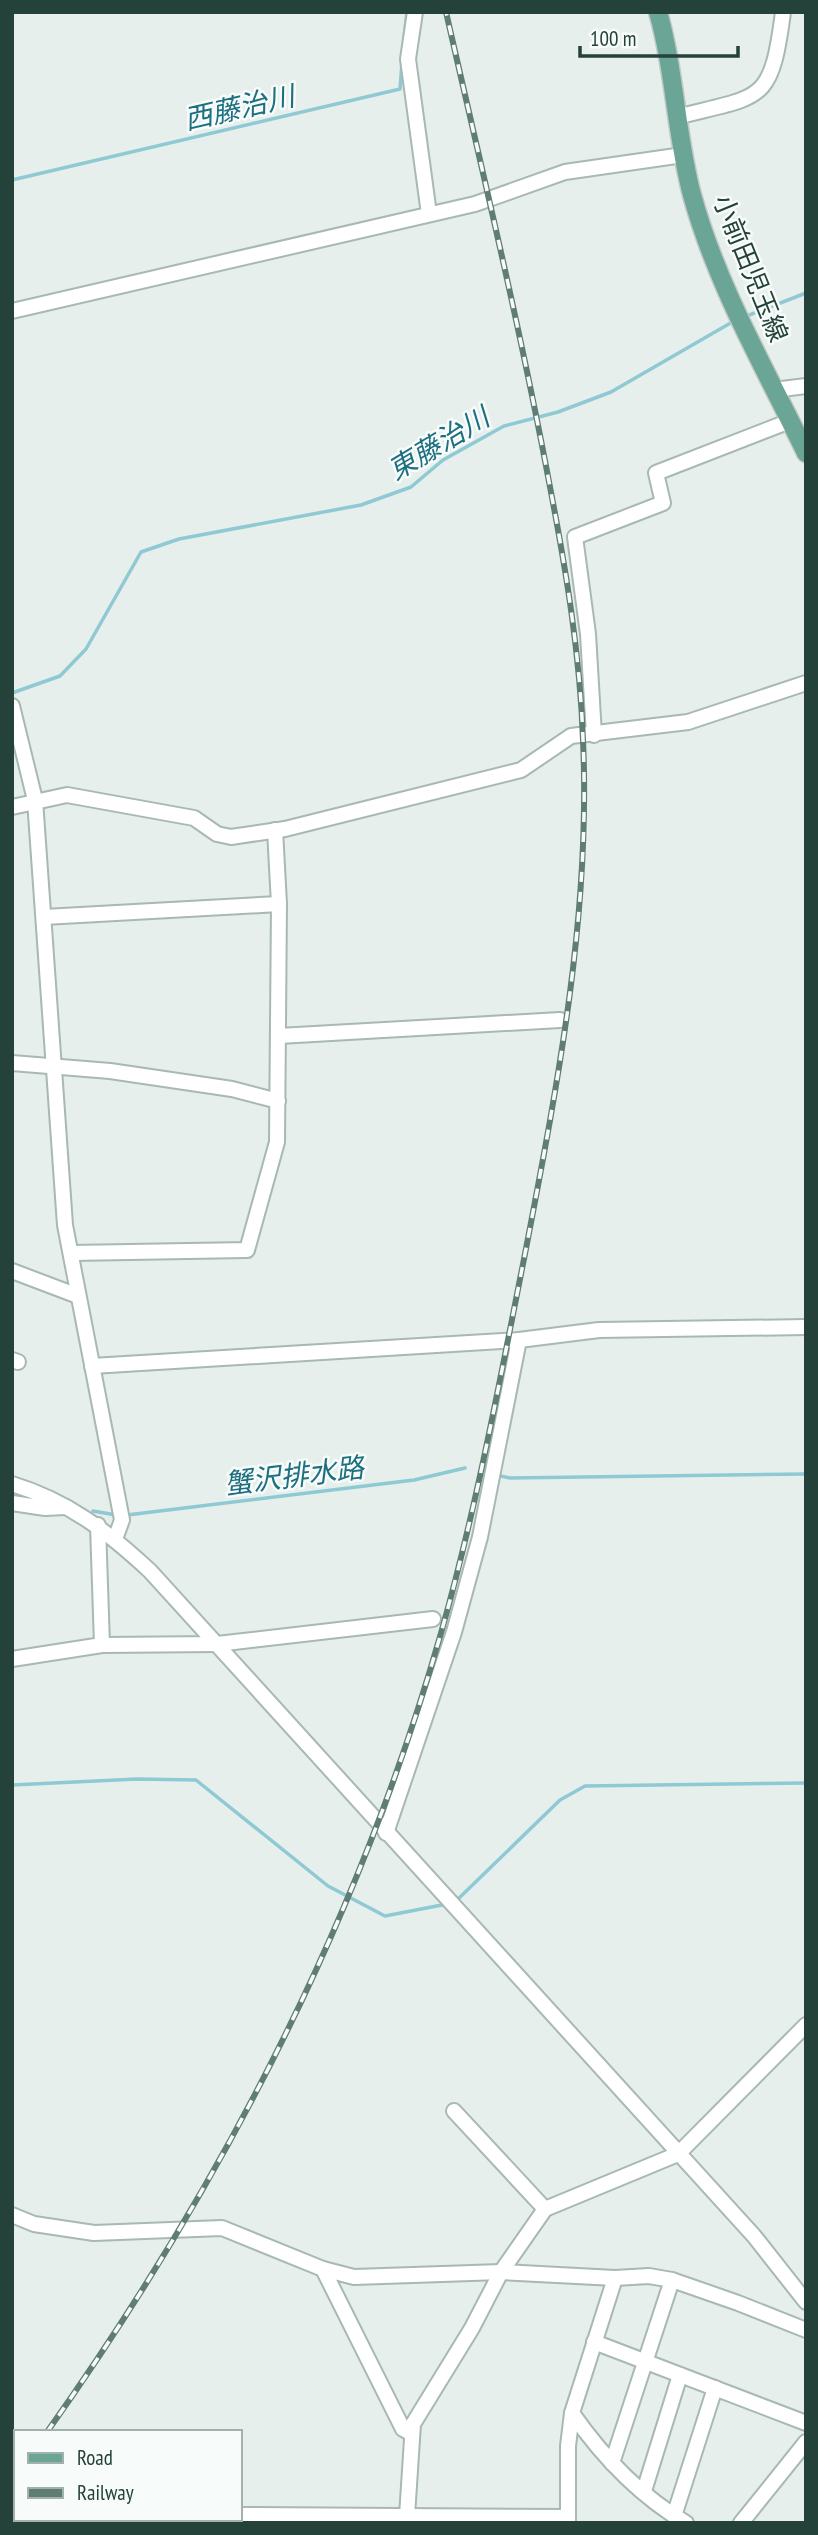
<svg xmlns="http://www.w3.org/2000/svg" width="818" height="2535" font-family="'PT Sans Narrow','Noto Sans JP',sans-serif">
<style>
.built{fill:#d4dfda}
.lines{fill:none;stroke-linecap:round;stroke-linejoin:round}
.stream{stroke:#8ec9d4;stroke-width:3.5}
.minor-casing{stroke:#a8b8b2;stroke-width:18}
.major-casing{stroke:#c2cac8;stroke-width:21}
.minor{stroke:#fff;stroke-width:14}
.major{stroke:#6aa596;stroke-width:18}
.rail-casing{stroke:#5f7d75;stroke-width:6}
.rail{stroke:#f7fbf9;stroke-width:3.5;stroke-dasharray:10;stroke-linecap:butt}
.labels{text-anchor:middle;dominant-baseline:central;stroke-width:5;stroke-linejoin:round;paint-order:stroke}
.street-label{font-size:26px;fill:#24423a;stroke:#f7fbf9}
.water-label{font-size:28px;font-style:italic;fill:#1c6f80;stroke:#f7fbf9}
</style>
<rect width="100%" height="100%" fill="#e6efeb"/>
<!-- built -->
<polygon class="built" points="161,2519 240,2519 526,2523 158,2523"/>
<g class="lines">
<!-- stream -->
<g class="stream">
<polyline points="404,38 407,12"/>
<polyline points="12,180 400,89 402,63"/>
<polyline points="744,317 806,293"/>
<polyline points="12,693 60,676 86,649 141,552 179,539 361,505 411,487 443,460 504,426 558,412 611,392 734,321"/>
<polyline points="496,1475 510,1478 806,1474"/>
<polyline points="93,1511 116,1515"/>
<polyline points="127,1515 414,1480 465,1468"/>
<polyline points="12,1785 137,1779 196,1780 328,1886 385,1916 447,1904"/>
<polyline points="455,1902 560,1800 585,1786 806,1783"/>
</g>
<defs>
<g id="minor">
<polyline points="415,12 408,59 429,214"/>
<path d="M677 117C762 95 771 105 783 12"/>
<polyline points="12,311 475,204 565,172 683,155"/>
<polyline points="774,390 806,386"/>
<polyline points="12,706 35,800 65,1225 122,1520 115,1539"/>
<polyline points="594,735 588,634 575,537 663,503 656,473 790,421"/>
<polyline points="12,807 67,795 194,818 217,834 231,837 285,829 521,770 571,736 688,722 806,683"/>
<polyline points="44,917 279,904"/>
<polyline points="279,1036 560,1020"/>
<polyline points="12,1063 110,1071 232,1089 278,1101"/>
<polyline points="71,1253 247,1250 277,1142 279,904 275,830"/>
<polyline points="12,1271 78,1296"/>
<polyline points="12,1360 18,1362"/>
<polyline points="92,1366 519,1340 599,1330 806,1327"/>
<path d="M12 1484C68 1501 108 1532 150 1571L754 2236 806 2302"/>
<polyline points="12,1503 45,1508 66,1507"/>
<polyline points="98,1525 102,1645"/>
<polyline points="12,1659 102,1645 217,1644 433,1619"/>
<polyline points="386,1833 454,1632 480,1537 519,1340"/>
<polyline points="454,2111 545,2209"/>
<polyline points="12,2215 34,2224 94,2233 222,2228 323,2269 354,2277 501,2272 615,2278 649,2276 672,2280 738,2303 806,2330"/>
<polyline points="323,2269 403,2429 410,2433"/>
<polyline points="594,2342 806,2423"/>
<path d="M572 2413C602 2456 640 2496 686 2523"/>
<polyline points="612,2463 672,2280"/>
<polyline points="644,2491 680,2375"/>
<polyline points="240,2515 568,2517"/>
<polyline points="407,2516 413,2424 472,2328 501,2272 545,2209 678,2154 806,2025"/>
<polyline points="674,2516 715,2388"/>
<polyline points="151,2523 151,2519"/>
<polyline points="568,2523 568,2446 572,2413 615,2278"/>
<polyline points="741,2523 806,2442"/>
</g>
<path id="major" d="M658 12C675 72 676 135 692 195 717 286 765 368 806 453"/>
</defs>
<!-- minor casing -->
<use href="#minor" class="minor-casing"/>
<!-- major casing -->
<use href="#major" class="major-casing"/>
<!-- minor -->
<use href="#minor" class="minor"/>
<!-- major -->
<use href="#major" class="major"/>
<defs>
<g id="rail">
<path d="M47 2432C220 2188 359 1921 441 1633 476 1510 499 1384 524 1259 557 1087 591 916 583 740 580 654 566 570 550 487 520 327 482 170 446 12"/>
<polyline points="12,2481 16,2476"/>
</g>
</defs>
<!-- rail casing -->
<use href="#rail" class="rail-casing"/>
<!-- rail -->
<use href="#rail" class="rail"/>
</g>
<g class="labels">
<!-- street labels -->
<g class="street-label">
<text transform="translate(751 268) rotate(68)">小前田児玉線</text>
</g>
<!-- water labels -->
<g class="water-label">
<text transform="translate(239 107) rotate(-13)">西藤治川</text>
<text transform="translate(438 443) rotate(-31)">東藤治川</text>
<text transform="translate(294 1475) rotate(-7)">蟹沢排水路</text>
</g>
</g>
<!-- border -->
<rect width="818" height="2535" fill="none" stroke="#24423a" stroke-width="28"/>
<!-- legend -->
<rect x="14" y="2430" width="228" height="91" fill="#f7fbf9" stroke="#a3b1ad" stroke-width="2"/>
<rect x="28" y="2453" width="35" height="10" fill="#6aa596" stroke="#a3b1ad" stroke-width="2"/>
<text x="77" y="2465" font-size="21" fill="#24423a">Road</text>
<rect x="28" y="2488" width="35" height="10" fill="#5f7d75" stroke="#a3b1ad" stroke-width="2"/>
<text x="77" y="2500" font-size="21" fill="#24423a">Railway</text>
<!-- scale -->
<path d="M580 46v10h158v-10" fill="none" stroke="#24423a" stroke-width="3.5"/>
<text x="590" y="46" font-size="21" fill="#24423a" stroke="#f7fbf9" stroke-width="5" paint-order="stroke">100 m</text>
</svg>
